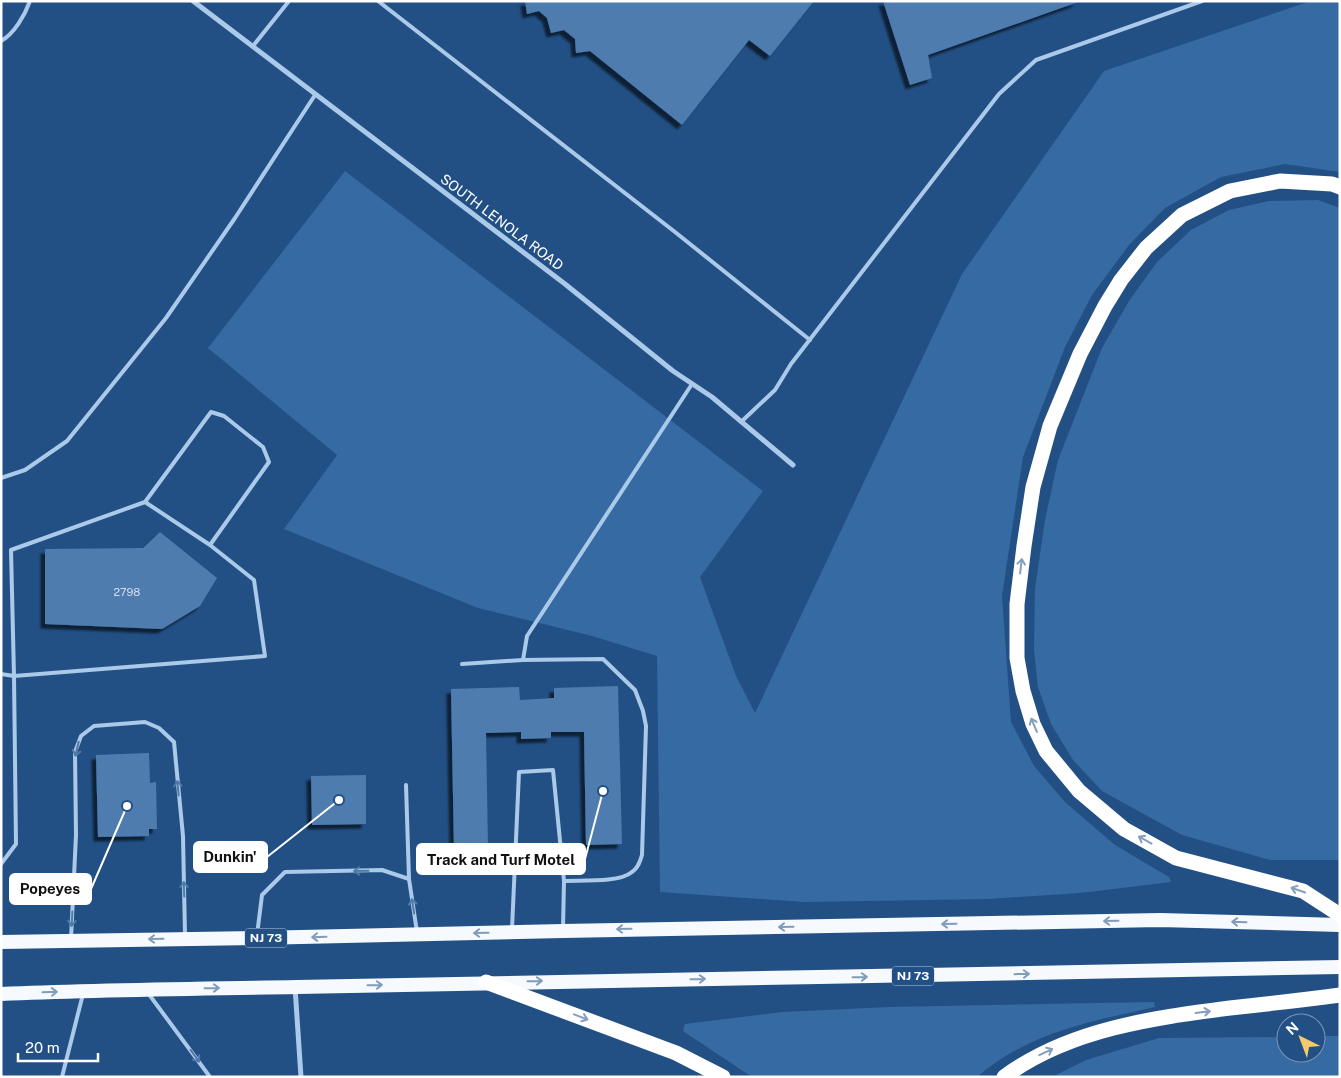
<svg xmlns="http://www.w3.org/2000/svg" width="1341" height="1078" font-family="'Public Sans',sans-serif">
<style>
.green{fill:#366aa2}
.building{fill:#4f7caf;filter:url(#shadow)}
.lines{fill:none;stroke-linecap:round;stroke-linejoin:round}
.service{stroke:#abc9e9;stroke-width:4}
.minor{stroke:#abc9e9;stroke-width:5}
.trunk{stroke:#f6fafe;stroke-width:14}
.motorway{stroke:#fff;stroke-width:15}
.oneway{stroke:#859fbc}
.oneway2{stroke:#527aa8}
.oneway3{stroke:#819cbb}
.labels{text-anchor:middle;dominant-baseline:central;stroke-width:4;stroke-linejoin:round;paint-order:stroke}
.number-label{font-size:11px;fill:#d3deeb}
.shield{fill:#225085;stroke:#bdcada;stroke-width:1}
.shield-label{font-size:12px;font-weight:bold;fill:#fff}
.street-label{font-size:14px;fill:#fff;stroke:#225085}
.leader{fill:none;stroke:#fff;stroke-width:2}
.callout-dot{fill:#fff;stroke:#225085;stroke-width:2}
.callout{fill:#fff;stroke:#fff;stroke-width:2}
.callout-label{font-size:15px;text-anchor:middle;font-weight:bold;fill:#111}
</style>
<defs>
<filter id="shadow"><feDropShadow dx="-4.5" dy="4.5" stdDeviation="1" flood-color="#0009"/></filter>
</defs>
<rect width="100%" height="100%" fill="#225085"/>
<!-- green -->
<g class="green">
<polygon points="1311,1 1340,1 1340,172 1285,164 1221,177 1165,208 1129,245 1092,295 1065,347 1023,457 1002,596 1011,722 1034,766 1065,802 1115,845 1169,877 1171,882 1080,893 989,899 804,902 660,892 657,656 592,636 478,608 284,529 337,455 208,348 345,171 763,491 700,577 736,676 755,713 962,274 1104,71"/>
<polygon points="1318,200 1340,208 1340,860 1270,860 1182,835 1102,791 1073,760 1051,724 1038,687 1034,650 1035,589 1045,520 1058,460 1102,348 1129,301 1157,262 1191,230 1229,210 1269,201"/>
<path d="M1154 1002 1155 1007C1092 1021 1027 1033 977 1077H752L683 1031 685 1024 783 1012 889 1007Z"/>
<polygon points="1316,1036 1340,1036 1340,1077 1052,1077 1086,1060 1159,1038 1286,1037 1286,1053 1316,1053"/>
</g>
<!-- building -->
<g class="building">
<polygon points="525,1 814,1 770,56 749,40 682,125 590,51 576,53 575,39 564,30 551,33 547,18 539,11 527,14"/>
<polygon points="883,1 1078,1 1078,2 928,55 932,78 910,85"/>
<polygon points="160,532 217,578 200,606 162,629 45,624 45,549 143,548"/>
<polygon points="618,686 622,844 586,845 584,732 551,732 551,738 521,739 521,732 486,733 488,848 454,849 451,689 519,687 520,700 554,698 554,688"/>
<polygon points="149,753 150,783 156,782 157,829 149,829 149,836 98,837 96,755"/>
<polygon points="366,775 366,824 312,825 311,776"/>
</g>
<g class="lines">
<!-- service -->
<g class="service">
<polyline points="378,1 675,232 810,340"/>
<path d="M1 41C14 34 25 15 30 1"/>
<polyline points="253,46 289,1"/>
<polyline points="741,422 775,390 791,364 999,94 1036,60 1202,1"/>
<polyline points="1,478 25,470 67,441 166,318 235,218 315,95"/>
<polyline points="145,502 210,545 254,580 265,656 14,676 11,550 145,502 211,412 224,416 263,447 269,462 210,545"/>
<polyline points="462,664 523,660"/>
<polyline points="1,674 14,676 16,844 1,864"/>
<polyline points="406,785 409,879 417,932"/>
<path d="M564 881C581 880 619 883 632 872 638 868 640 862 642 855L646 726 643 711 635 690 603 659 523 660 527 636 692 384"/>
<polyline points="512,929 519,772 553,770 564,881 563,928"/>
<polyline points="257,935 262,895 285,872 382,870 409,879"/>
<polyline points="71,939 76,835 75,752 81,736 94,726 145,722 159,728 174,742 183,836 185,935"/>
<polyline points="148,993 210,1077"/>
<polyline points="62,1077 83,994"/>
</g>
<!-- minor -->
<g class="minor">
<polyline points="193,1 565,284 673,371 712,397 793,465"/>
<polyline points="295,987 301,1077"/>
</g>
<!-- trunk -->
<g class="trunk">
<polyline points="1,942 257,938 563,931 1160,920 1340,925"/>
<path d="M1 994C100 990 198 989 297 987 645 979 992 975 1340 967"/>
</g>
<!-- motorway -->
<g class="motorway">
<polyline points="1340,187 1332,184 1280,181 1230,191 1182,215 1146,248 1121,280 1105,306 1080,354 1050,426 1033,487 1024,546 1017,604 1017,658 1023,691 1033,724 1046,751 1079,791 1124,829 1176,858 1303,891 1340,915"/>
<polyline points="486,982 676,1053 723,1077"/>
<path d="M1004 1077C1069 1029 1153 1018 1230 1008 1267 1004 1303 1000 1340 995"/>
</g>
</g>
<!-- one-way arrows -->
<defs><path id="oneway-shaft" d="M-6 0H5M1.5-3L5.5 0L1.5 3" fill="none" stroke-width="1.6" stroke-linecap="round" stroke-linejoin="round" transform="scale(1.25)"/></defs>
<g class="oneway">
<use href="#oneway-shaft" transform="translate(1021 566) rotate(-83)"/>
<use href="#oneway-shaft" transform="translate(1034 725) rotate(-113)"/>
<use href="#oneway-shaft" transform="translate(1145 840) rotate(-151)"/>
<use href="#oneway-shaft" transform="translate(1298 890) rotate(-161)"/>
<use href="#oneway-shaft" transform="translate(1203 1012) rotate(-7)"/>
<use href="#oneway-shaft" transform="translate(581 1017) rotate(21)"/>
<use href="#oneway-shaft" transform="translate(1046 1052) rotate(-25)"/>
</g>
<g class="oneway2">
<use href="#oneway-shaft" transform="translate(77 749) rotate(103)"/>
<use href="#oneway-shaft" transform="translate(178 788) rotate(-95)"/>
<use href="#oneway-shaft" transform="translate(361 871) rotate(179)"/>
<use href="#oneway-shaft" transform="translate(184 889) rotate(-92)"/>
<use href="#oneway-shaft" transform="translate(413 906) rotate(-99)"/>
<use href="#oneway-shaft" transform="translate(72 919) rotate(93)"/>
<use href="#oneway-shaft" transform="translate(195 1056) rotate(54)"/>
</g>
<g class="oneway3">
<use href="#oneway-shaft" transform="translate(1111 921) rotate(179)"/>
<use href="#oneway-shaft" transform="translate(1239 922) rotate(-178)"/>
<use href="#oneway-shaft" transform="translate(949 924) rotate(179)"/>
<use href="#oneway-shaft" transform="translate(786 927) rotate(179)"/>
<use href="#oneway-shaft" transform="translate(624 929) rotate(179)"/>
<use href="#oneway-shaft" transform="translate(481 933) rotate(179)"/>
<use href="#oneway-shaft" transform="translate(319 937) rotate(178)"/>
<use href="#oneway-shaft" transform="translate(156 939) rotate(179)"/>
<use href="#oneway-shaft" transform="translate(1022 974) rotate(-1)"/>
<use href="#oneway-shaft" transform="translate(860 977) rotate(-1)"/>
<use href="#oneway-shaft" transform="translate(698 979) rotate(-1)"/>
<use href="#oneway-shaft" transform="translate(535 981) rotate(-1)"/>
<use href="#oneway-shaft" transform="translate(375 985) rotate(-1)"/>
<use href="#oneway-shaft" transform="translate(212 988) rotate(-1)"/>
<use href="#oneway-shaft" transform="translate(50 992) rotate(-2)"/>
</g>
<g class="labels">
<!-- number labels -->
<g class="number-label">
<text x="127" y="592">2798</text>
</g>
<!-- shield labels -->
<g class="shield">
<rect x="245" y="928.5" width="42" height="19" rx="4"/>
<rect x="892" y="966.5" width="42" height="19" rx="4"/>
</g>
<g class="shield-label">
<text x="266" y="938">NJ 73</text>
<text x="913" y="976">NJ 73</text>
</g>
<!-- street labels -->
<g class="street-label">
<text transform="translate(502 222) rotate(37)">SOUTH LENOLA ROAD</text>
</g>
</g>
<!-- callouts -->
<path class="leader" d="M339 800L267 857M603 791L585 859M127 806L91 889"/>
<g class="callout-dot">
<circle cx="339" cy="800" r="5"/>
<circle cx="603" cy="791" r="5"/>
<circle cx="127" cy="806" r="5"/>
</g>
<g class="callout">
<rect x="194" y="842" width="73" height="30" rx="5"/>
<rect x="417" y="844" width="168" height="30" rx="5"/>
<rect x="10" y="874" width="81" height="30" rx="5"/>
</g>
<g class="callout-label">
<text x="230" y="862">Dunkin'</text>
<text x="501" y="865">Track and Turf Motel</text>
<text x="50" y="894">Popeyes</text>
</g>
<!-- border -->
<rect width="1341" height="1078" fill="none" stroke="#ffffff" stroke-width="5"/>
<!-- north arrow -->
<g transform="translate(1301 1038) rotate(318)"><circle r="24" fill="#225085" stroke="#7a96b6"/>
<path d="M0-4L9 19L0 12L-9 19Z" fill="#f5ca6d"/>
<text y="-8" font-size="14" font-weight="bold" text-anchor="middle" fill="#ffffff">N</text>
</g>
<!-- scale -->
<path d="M18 1053v8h80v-8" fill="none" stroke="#ffffff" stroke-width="2.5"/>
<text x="25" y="1053" font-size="15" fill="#ffffff" stroke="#225085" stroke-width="4" paint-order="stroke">20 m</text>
</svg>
